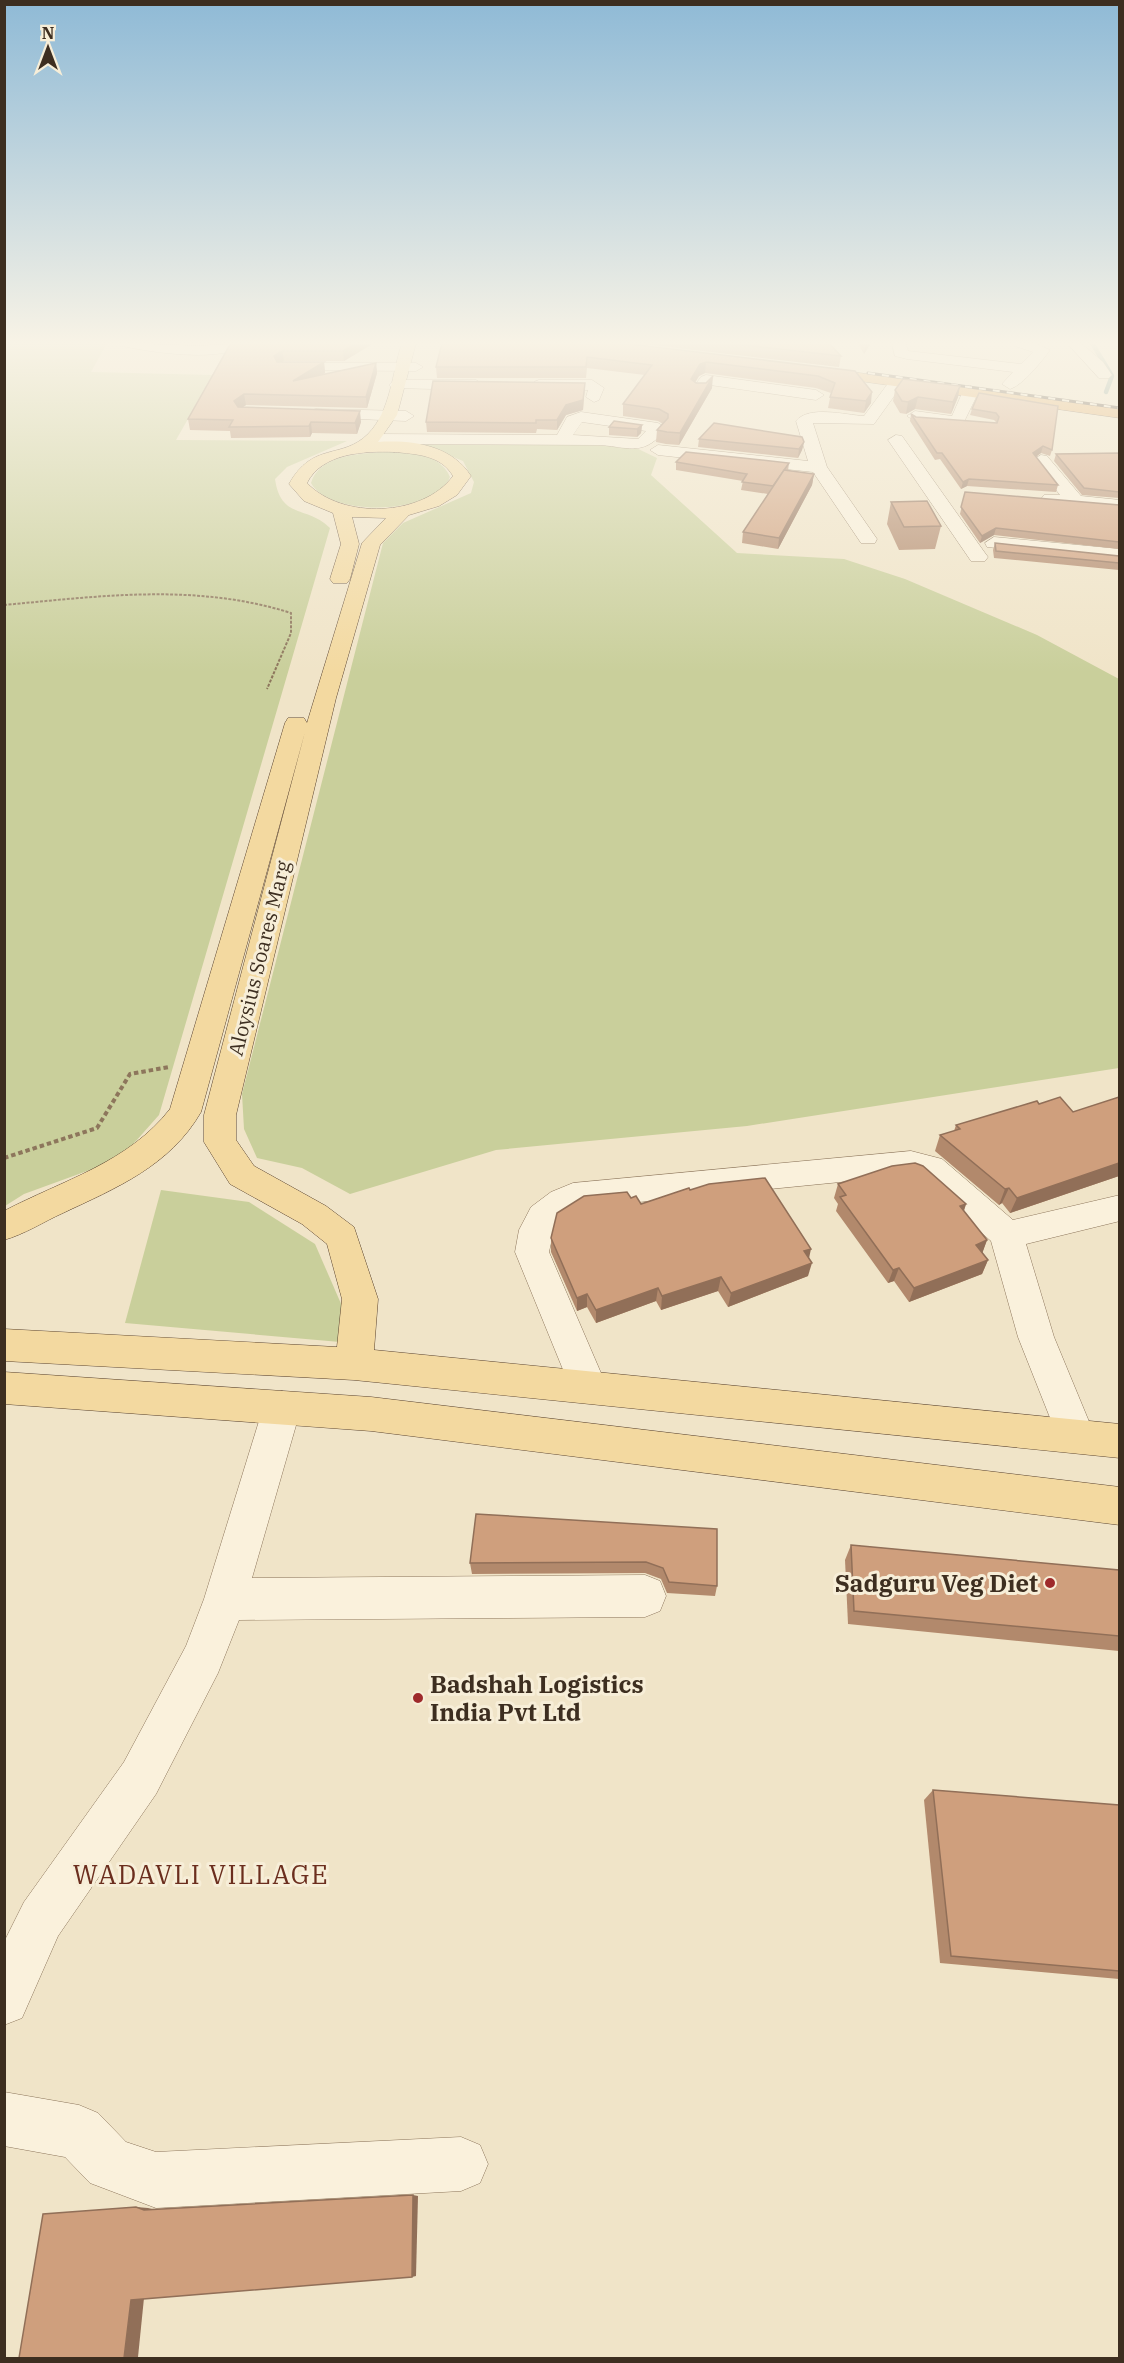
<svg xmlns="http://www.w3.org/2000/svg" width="1124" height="2363" font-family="'IBM Plex Serif',serif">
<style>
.green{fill:#c9cf9b}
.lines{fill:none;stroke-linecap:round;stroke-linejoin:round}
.stream{stroke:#6f938a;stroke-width:4.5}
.minor-casing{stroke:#8d765c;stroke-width:1}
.major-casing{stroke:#5b4430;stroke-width:1}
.highway-casing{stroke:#5b4430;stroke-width:1}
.path-far1{stroke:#8d765c;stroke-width:2;stroke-dasharray:3 1.5;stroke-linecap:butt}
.path{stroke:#8d765c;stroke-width:4;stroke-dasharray:4.5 3;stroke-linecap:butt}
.minor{fill:#faf1dc;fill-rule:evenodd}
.major{fill:#f3d9a0;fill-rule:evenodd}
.highway{fill:#e0a458;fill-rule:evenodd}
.rail-casing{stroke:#3d2e20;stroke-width:3}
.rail{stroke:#f7eed8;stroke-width:2;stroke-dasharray:7;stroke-linecap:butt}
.wall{fill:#b2896c}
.shaded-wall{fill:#916f58}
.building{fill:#cf9f7d;stroke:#916f58;stroke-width:1.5}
.poi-dot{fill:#9e2a2b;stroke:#f7eed8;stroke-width:2}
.labels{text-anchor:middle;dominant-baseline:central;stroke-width:6;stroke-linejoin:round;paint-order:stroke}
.street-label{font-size:20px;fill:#3d2e20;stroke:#f7eed8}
.near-poi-label{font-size:24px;font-weight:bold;fill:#3d2e20;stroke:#f7eed8;text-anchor:end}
.near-neighbourhood-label{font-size:26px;letter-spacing:1.5px;fill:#6b2e1e;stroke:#f7eed8}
</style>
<rect width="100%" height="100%" fill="#f0e4c8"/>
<!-- green -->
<g class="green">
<path d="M5 343H107L91 372 213 375 176 440 347 441 287 467 275 479C281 520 307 505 330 528L159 1115 120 1159 24 1194 5 1206Z"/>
<polygon points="416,442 632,446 657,458 651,475 737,553 844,559 905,579 1037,635 1119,679 1119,1068 747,1126 496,1150 350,1194 302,1168 257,1158 244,1129 242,1094 383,543 403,523 471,493 474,482 463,461"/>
<path d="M383 452C406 452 440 452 450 477 435 515 330 518 311 483 319 455 358 454 383 452Z"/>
<polygon points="161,1190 249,1202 315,1244 342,1306 340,1342 125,1323"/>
</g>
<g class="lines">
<!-- stream -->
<polyline class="stream" points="1092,343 1112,376 1106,392"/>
<defs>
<g id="minor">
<path d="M121 343 199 346 246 343C227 364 148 352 123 346Z"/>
<path d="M892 343H906L908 351 1021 364 1033 352 1015 346 1013 343H1034L1050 350C1042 361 1023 385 1010 389L1002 384 1013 372 907 359 895 356Z"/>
<polygon points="1067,343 1081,343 1103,362 1112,375 1109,378 1099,378"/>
<polygon points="284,363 416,363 423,367 416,371 279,370 277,367 279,364"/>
<polygon points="706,375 816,390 824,395 816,400 710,385 705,392 695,392 692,389 701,377"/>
<path d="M897 376 905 381 874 424 813 423 827 467 877 539 875 543H861L813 472 658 455 650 450 658 445 808 461 796 421C809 405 845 415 864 416L892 378Z"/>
<polygon points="397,380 476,380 484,385 476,390 392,388 389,385 392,382"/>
<polygon points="539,380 592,380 604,388 599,400 594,402 586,397 588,390 534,388 531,385 534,382"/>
<polygon points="971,386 979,391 963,424 915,421 907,416 915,411 952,416 963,391"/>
<polygon points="316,409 406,411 414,416 406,421 310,417 308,414 310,411"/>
<path d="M581 412 658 423 666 428C646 456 631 448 601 445L375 444 367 439 375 434 557 435 567 417ZM582 422 646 431 638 439 573 435Z"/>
<polygon points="896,435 902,436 985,553 988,557 985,561 971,561 888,440"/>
<polygon points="1041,455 1047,456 1081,496 1120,500 1120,510 1044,503 1041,499 1044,495 1060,495 1033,460"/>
<polygon points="994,537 1120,549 1120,561 987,547 985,543"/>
<polygon points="911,1151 942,1159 1013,1220 1120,1195 1120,1221 1026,1244 1054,1337 1095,1436 1090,1448 1076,1453 1062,1448 1018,1337 991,1241 919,1178 911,1175 579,1208 555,1225 549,1252 607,1387 601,1399 588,1403 575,1399 515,1252 519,1230 531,1207 551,1192 573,1183"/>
<polygon points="282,1391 295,1396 301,1408 252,1578 645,1575 660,1581 666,1596 660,1611 645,1617 239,1620 218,1673 156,1794 58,1936 22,2018 4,2025 4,1942 24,1902 124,1762 186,1646 204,1599 263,1408 269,1396"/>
<polygon points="4,2092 79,2105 98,2113 126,2142 156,2152 461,2137 480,2145 488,2164 480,2183 461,2191 156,2208 90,2183 65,2157 4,2146"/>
</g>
<g id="major">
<path d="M402 343H416L397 415 378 442C413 440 451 445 471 476L457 495 439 506 409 515 380 545 336 698 236 1115V1140L254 1166 326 1206 354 1227 378 1299 374 1350 1120 1424V1458L354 1380 4 1361V1329L337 1347 342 1299 327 1244 302 1224 230 1184 204 1142V1115L305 732 201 1112C170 1166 116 1188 63 1213 43 1222 25 1234 4 1240V1211C63 1180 128 1163 170 1109L285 723 288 718H304L307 723 362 543 386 518 352 517 359 544 350 579 347 583H333L330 579 341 544 333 513 304 501 289 484C313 441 342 460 368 434 391 411 392 372 402 343ZM394 452C416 454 441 455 453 476 423 517 342 520 307 483 322 453 364 451 394 452Z"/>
<polygon points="4,1372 371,1397 1120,1487 1120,1525 371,1431 4,1404"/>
</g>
<polygon id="highway" points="815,367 1120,408 1120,418 810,374 808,371 810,368"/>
</defs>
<!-- minor casing -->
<use href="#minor" class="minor-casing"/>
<!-- major casing -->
<use href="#major" class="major-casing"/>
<!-- highway casing -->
<use href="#highway" class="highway-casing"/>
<!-- path-far1 -->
<path class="path-far1" d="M4 605C101 596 196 583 291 613V633L267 689"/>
<!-- path -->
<polyline class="path" points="4,1158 97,1128 130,1074 169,1067"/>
<!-- minor -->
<use href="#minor" class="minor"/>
<!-- major -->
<use href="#major" class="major"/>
<!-- highway -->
<use href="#highway" class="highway"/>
<defs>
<polyline id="rail" points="868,373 1120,408"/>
</defs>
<!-- rail casing -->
<use href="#rail" class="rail-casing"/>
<!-- rail -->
<use href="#rail" class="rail"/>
</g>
<!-- wall -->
<g class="wall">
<polygon points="230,343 374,343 344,361 284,361 282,362 324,362 325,373 322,375 376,363 377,373 367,408 246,405 243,407 361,422 357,434 312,433 310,437 231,438 230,431 190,430 188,419"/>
<polygon points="442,343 855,371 871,403 864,413 828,408 831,393 816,388 705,373 699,376 695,382 712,388 679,445 666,444 656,442 657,430 663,424 658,421 623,416 623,404 645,375 587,368 586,378 437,378 436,367"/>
<polygon points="635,343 829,343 841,356 839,367"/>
<polygon points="858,343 871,343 864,354"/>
<polygon points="585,383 583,410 566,415 557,430 537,429 536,433 427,432 426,422"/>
<polygon points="895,390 958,397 951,414 915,409 906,414 900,413 893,401"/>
<polygon points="979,393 1052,450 1050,456 1041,453 1036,457 1058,485 1056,492 967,486 961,489 940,459 935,460 910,421 911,414 916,417 997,423 994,420 970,415 972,409"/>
<polygon points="642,425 641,433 637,437 609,435 609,427"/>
<polygon points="699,439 804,442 802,450 798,458 698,447"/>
<polygon points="1119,453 1119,498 1082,495 1054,461 1056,454"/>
<polygon points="676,462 789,463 788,471 814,474 812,485 778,549 742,543 743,532 768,494 741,490 743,481 676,470"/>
<polygon points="965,492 1119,505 1119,549 994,535 980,543 960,514"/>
<polygon points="891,502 941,526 935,549 899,550 887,524"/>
<polygon points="995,543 1119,556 1119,570 994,558 993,550"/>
<polygon points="1119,1097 1119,1176 1010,1213 1002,1203 999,1205 935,1151 940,1135 954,1131 956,1125 1039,1104 1073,1112"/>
<polygon points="838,1184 966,1204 964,1211 987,1240 982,1253 988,1260 982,1274 909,1302 894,1281 888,1283 836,1211 838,1204 834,1198"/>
<polygon points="690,1190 809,1258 808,1276 728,1307 718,1291 661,1310 656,1301 596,1323 587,1307 577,1311 551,1252 551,1238 631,1198 641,1204"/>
<polygon points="717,1529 717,1586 715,1596 667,1593 661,1579 645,1573 472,1574 470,1563"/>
<polygon points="851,1545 1119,1570 1119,1651 848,1624 845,1560"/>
<polygon points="933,1790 1119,1805 1119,1979 940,1963 924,1800"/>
</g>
<!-- shaded-wall -->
<g class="shaded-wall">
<polygon points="356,343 374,343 344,361 343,351"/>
<polygon points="868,343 871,343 864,354 866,346"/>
<polygon points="282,351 284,361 275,366 274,356"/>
<polygon points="324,362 325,373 294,392 293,381"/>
<polygon points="706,362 705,373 699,376 690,391 691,379 700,364"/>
<polygon points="376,363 377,373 367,408 366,397"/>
<polygon points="713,376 712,388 679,445 680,433"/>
<polygon points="585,383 583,410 566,415 557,430 557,420 566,405"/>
<polygon points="960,386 958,397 951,414 953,402"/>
<polygon points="872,392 871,403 864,413 866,401"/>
<polygon points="244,394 246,405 236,412 234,401"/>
<polygon points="918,397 915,409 906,414 908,402"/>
<polygon points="360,411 361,422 357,434 355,423"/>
<polygon points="311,422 312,433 310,437 309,426"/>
<polygon points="642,425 641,433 637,437 637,429"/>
<polygon points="804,442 802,450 798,458 799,449"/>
<polygon points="1043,446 1041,453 1031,460 1033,453"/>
<polygon points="814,474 812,485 778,549 779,538"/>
<polygon points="969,479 967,486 961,489 963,482"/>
<polygon points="996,528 994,535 980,543 982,536"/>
<polygon points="1119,1163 1119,1176 1010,1213 1017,1198"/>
<polygon points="1009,1188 1002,1203 999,1205 1005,1189"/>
<polygon points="966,1204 961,1218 960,1206"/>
<polygon points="987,1240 982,1254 976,1245"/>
<polygon points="811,1249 808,1263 804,1251"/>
<polygon points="988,1260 982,1274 909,1302 914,1288"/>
<polygon points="812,1263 808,1276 728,1307 731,1293"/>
<polygon points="899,1268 894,1281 888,1283 893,1270"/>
<polygon points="721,1277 718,1291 661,1310 662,1296"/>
<polygon points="658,1288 656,1301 596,1323 596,1310"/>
<polygon points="587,1294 587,1307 577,1311 577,1298"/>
<polygon points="413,2195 418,2196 416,2276 412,2277"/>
<polygon points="136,2207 148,2208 156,2210 144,2210"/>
<polygon points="144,2298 138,2357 132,2358 124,2358 131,2300"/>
</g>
<!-- building -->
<g class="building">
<polygon points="231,343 356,343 343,351 282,351 274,356 277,362 324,362 293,381 376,363 366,397 244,394 234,401 238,407 360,411 355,423 311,422 309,426 229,427 233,420 188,419"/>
<polygon points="442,343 621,343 855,371 872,392 866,401 830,397 835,383 818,376 706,362 700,364 691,379 696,383 706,383 713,376 680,433 667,432 657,430 668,418 668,414 659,409 623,404 652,365 587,357 586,367 436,367"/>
<polygon points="728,343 829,343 841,356"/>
<polygon points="903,379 960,386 953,402 918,397 908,402 902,401 895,390"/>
<polygon points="433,381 585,383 583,400 566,405 557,420 536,420 536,423 426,422"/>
<polygon points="979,393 1058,406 1052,450 1043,446 1033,453 1058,485 969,479 963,482 942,453 937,453 911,414 916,417 997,423 999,417 996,413 972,409"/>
<polygon points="614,421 642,425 637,429 609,427"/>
<polygon points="714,423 802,437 804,442 799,449 699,439"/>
<polygon points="686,452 789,463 773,486 742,482 747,474 676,462"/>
<polygon points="1119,453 1119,492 1084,488 1056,454"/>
<polygon points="784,470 814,474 779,538 743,532"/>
<polygon points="965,492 1119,505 1119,542 996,528 982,536 961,507"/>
<polygon points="927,501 941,526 904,527 891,502"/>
<polygon points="995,543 1119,556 1119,563 996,551"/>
<polygon points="1060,1097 1073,1112 1119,1097 1119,1163 1017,1198 1009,1188 1005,1189 940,1135 960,1129 956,1125 1037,1101 1039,1104"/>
<polygon points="915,1163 923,1166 966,1204 960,1206 987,1240 976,1245 988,1260 914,1288 899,1268 893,1270 840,1197 846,1195 838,1184 892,1166"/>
<polygon points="765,1178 811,1249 804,1251 812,1263 731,1293 721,1277 662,1296 658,1288 596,1310 587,1294 577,1298 551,1238 557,1213 584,1196 627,1192 631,1198 636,1196 641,1204 689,1188 690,1190 709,1184"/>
<polygon points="476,1514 717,1529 717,1586 669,1582 663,1568 646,1562 470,1563"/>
<polygon points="851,1545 1119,1570 1119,1636 854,1611"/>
<polygon points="933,1790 1119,1805 1119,1971 951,1956"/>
<polygon points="413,2195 412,2277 131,2300 124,2358 19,2358 43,2214 136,2207 144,2210"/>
</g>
<!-- sky -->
<linearGradient id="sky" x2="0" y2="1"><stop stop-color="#8fbad6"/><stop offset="0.51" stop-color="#f8f3e6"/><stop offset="1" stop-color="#f8f3e6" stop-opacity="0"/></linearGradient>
<rect width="1124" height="673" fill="url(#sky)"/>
<!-- markers -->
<g class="poi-dot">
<circle cx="1050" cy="1583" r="6"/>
<circle cx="418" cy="1698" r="6"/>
</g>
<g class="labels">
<!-- street labels -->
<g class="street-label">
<text transform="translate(259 958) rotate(-76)">Aloysius Soares Marg</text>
</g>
<!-- near-poi labels -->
<g class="near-poi-label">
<text x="1038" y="1583">Sadguru Veg Diet</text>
<text x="430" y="1684" text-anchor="start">Badshah Logistics<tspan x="430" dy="28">India Pvt Ltd</tspan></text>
</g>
<!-- near-neighbourhood labels -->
<g class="near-neighbourhood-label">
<text x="201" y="1874">WADAVLI VILLAGE</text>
</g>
</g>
<!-- border -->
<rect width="1124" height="2363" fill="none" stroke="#3d2e20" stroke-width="12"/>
<!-- north arrow -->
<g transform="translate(48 48)" stroke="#f7eed8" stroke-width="4.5" paint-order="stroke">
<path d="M0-4.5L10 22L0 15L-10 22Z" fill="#3d2e20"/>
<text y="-9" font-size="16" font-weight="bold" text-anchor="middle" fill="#3d2e20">N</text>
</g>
</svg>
